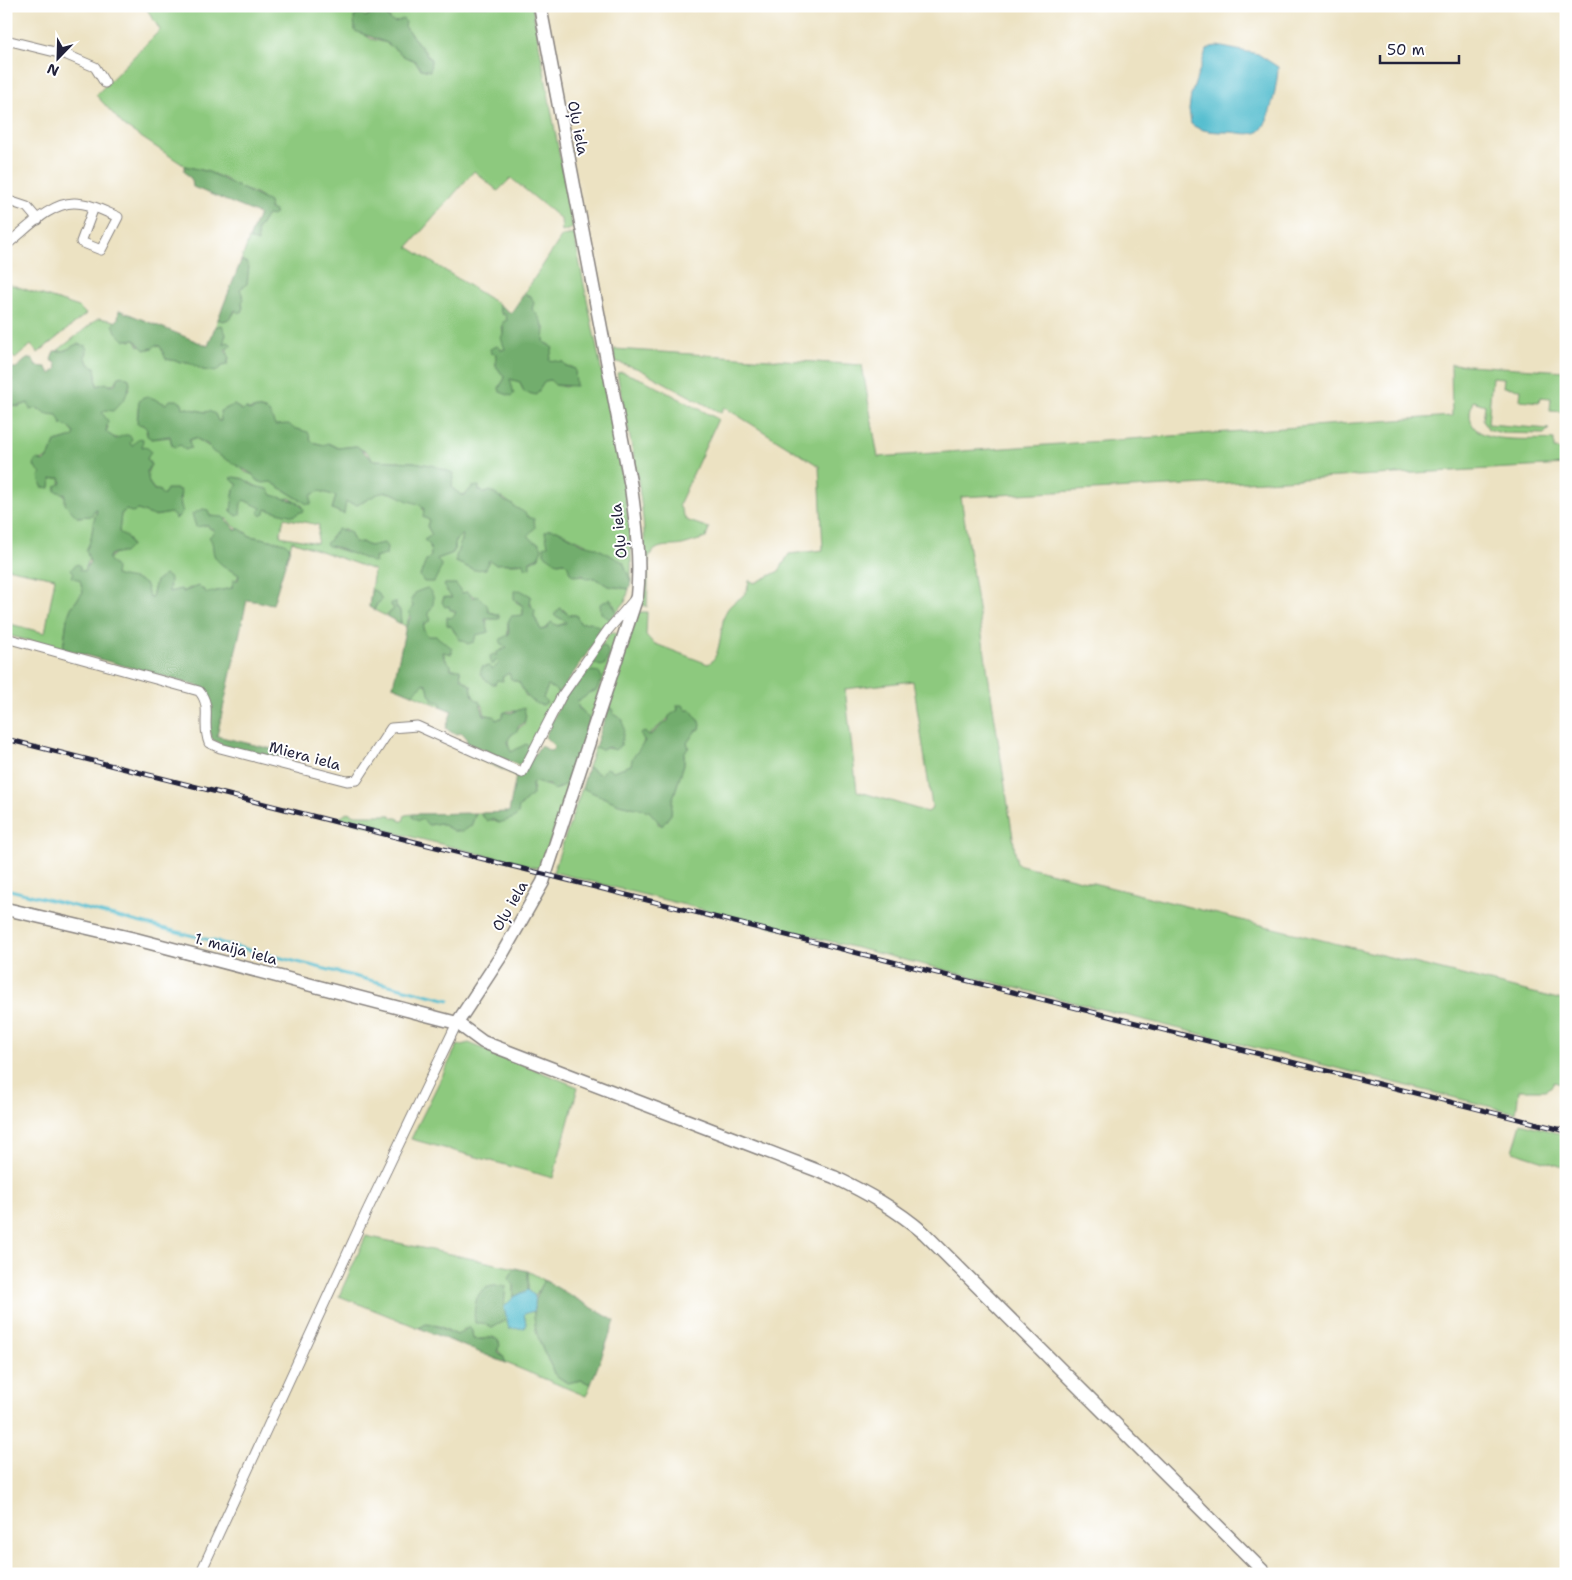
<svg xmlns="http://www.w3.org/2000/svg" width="1572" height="1580" font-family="'Shantell Sans',sans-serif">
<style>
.green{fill:#8dc97e;stroke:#58765c;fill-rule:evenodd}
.forest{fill:#72ad6d;stroke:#4a6854}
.water{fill:#51bcce;stroke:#3a6f84}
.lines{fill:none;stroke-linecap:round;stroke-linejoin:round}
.stream{stroke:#51bcce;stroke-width:3}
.street-casing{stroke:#87827e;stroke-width:11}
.secondary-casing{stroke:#87827e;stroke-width:15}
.street{stroke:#fff;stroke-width:9}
.secondary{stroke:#fff;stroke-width:12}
.rail-casing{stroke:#22223b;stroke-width:5}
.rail{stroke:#fff;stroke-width:3;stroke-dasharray:9;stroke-linecap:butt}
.labels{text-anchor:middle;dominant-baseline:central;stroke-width:4;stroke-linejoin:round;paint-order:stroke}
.street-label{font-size:15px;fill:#22223b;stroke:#fff}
</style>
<rect width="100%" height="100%" fill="#fff"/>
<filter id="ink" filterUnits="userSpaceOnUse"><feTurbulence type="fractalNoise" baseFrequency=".02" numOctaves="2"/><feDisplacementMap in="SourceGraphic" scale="10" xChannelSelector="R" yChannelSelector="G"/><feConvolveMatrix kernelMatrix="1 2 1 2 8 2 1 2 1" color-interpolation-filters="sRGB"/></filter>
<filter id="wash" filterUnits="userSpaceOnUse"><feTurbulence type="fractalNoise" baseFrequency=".0096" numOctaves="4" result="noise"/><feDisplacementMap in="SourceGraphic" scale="20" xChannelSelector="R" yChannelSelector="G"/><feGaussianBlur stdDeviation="1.12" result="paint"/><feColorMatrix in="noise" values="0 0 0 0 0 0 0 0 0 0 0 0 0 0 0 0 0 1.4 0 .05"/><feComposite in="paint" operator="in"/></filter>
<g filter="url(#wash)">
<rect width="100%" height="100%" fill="#ece2c2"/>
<!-- green -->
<g class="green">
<path d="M145 6H532L573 228 562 232 561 219 511 178 498 191 474 171 408 247 498 304 500 312 505 314 507 320 502 327 506 349 493 352 496 354V366L505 378 499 388 511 385 510 379 520 382 522 388 539 390 545 381 550 380 555 385 565 387 570 385 572 367 566 366 563 362 549 361V344L544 342 545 329 532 309 531 296 524 294 562 236 574 234C587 302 602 370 615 439 624 487 633 533 631 582L623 562 557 530C547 547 542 551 559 563L564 562 579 576 595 578 608 586 629 589 625 602 617 612 612 600 601 610 602 613 611 620 603 630 580 623 576 615H569L563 609 554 615 566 621V623L541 630 534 616 529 595 515 597 516 602 523 606V615L508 622 507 648 505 651 502 649 495 661 498 659 501 662 486 677V680L495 684 496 680 509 673 514 680 519 682 526 696 543 705 547 702 543 698 548 686 553 688 559 694 531 748 512 752 509 750 508 738 524 724 526 715 517 711H507L501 718 496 720 489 715H485L483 706 473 697 471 686C460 675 447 668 443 652H446L444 644 428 636 423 629 424 624 411 600 413 606 406 626 401 624 400 611 393 603 390 604 394 609 386 616 374 610 380 598 374 590 371 591 374 570 292 541 290 548 285 543 250 536C243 528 237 532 227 519L210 516 203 509 208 525 214 532C211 558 219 563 239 575L232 588 207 593 203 589 190 588 183 592 181 589 169 592 170 585 156 581 152 597H148L129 580 115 575 108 559 115 553 120 554 119 532 121 514 126 510H138L154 516 171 513 181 508 180 490 166 491 163 496C152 489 142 478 151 465L140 445 136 443 132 446C125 438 113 440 106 432L108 427 102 413C112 403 134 397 129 379L123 376 119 377C113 387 108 386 97 386L96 374 77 344 64 351H57L99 318 115 321 116 332 130 341 135 340 139 346 150 349 156 345 161 346 166 359 192 364 203 370 227 363 229 359 226 345H223L222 325 215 327 218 319 223 321 231 318 236 310 243 308 240 289 248 280 244 261H241L249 239 251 241 270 209 262 198 254 193 234 186 226 179 206 171 185 166 124 126 96 95 160 30ZM368 15 389 17 391 21 404 24C411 37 423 47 431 60L429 71 421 69 414 60 405 57 387 43 371 39 355 29ZM155 399 158 402 215 414 218 421H221L222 415 234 405 244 411 257 408 265 410 275 425 299 431 312 442 324 445 338 448 355 446 367 452 373 460 414 462 435 466 453 474 452 488 461 495 479 491 503 498 528 517V535L539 552V557C530 566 499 566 488 559L474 570 456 562 462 534 456 540 453 553 437 559 436 577 420 576 431 556 430 538 432 535 427 526 429 520 420 504C401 499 382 481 364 502H345L341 513 332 509 336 496 320 491 300 500 271 482 245 472 239 465 195 438 175 447 171 442 170 437 152 439 146 433 147 429 137 420 139 401ZM241 478 280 499 290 498 303 506 284 514C269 507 259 508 244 500L231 511 234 489 238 486 233 480ZM284 518 319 525 317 543 280 536ZM344 529 350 532 355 543 362 542 369 546 379 545 381 555 373 560 331 547 327 544ZM445 584 453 585 462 593 467 592 483 602 489 612 499 615 494 619 487 618 486 629 465 641C455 635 451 630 451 618L456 613 445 604 447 597 452 598 444 585Z"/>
<polygon points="6,283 79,307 86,314 38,353 31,345 15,359 10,354 6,357"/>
<path d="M614 349 862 365 878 457 1452 416 1451 364 1566 371V412L1550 411 1551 398 1540 397 1539 402 1520 400 1521 389 1503 387 1504 378 1492 377 1488 424 1549 429 1544 434 1501 433 1488 429 1483 420 1485 405 1473 401C1455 449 1525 437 1554 440V449L1566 450V465L961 497 1017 864 1566 1001V1080L1561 1084 1554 1082 1552 1086 1545 1090H1519L1516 1113 553 872 582 788 619 804 649 811 658 820V824L662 825 671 814 672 801 684 764V753L689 747 687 743 696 730 700 729C702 718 689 713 681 706L677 707 678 710 644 739 643 745 631 765 602 776 588 767 595 747 612 749C622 736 627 726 613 714V710L609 707 638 612H647L646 635 653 643 708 664C723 657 719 622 727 610 735 597 747 601 749 580L755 583 779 571 789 554 823 550 819 466 724 407 721 413 639 369 614 361ZM913 681 932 806 931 810 927 812 857 791 845 689Z"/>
<path d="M622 372 646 381 718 419 679 505 686 520 709 528 706 538C699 540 692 542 686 544 671 549 658 541 649 557L647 607 641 604C654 527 631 449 617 373Z"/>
<path d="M28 403 41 411 58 415 65 426 69 427 75 434 73 437 55 442 49 456 40 462 41 474 49 482 51 479 60 478 61 491C64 493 75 513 77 517L90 516 96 508C97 513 95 514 94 520 90 537 93 556 84 571L80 570 83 592 71 608 67 619 63 649 6 635V623L45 633 55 578 6 568V404L18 407Z"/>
<polygon points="610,633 614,633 618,636 590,720 577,705 577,701 581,700 578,679"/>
<polygon points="424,683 428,687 429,694 434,701 440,702 442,707 412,694"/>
<polygon points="535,782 558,789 569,782 541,869 336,818 341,817 347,812 356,815 391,815 392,818 398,818 400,821 403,821 405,815 413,814 412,817 423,818 430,825 440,823 454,831 471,826 476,813 480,813 482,816 499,823 522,805 534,789 532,784"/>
<polygon points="469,1043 578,1087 553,1178 411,1139 457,1046"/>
<polygon points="1521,1123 1566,1135 1566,1168 1513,1151"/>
<path d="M366 1236 515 1268 508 1279 514 1285V1297L504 1307 505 1286 483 1323 492 1328 508 1319 509 1329 526 1324 524 1314 533 1311C536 1324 536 1335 542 1347 546 1357 551 1364 554 1374L567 1383 581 1380 591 1384 586 1396 506 1363 503 1356 489 1339H473L472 1331 464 1329 457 1335C445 1329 432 1319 419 1328L339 1296Z"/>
<polygon points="528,1271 544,1280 535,1296 528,1290"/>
</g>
<!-- forest -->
<g class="forest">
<polygon points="361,13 365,17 376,13 387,15 391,21 395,22 403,19 406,22 405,27 431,60 430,71 421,69 414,60 405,57 387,43 355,31 354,17"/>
<polygon points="185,166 209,172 269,202 270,209 275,211 275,214 273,216 267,215 257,230 258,242 249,239 259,214 193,187 192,180 184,171"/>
<polygon points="241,261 246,262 249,266 247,284 240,289 244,299 242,302 243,311 239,313 235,310 231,318 223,321 218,319"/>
<path d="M524 294 531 296 534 303 532 309C541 317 546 330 544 342L553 348 549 360 563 362 566 366 575 369 576 386 555 385 550 380 545 381 536 395 524 392 520 382 510 379 514 394 511 396 500 392 499 388 505 378 496 366V354L491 353 490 349 497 346 502 350 505 349 501 338 503 334V322L507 320 505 314 502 315 498 304 511 313Z"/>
<polygon points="119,310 208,346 215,327 222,325 226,334 223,344 228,342 232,345 225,350 229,356 227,365 222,366 216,372 203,370 192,364 166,359 160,346 156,345 153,348 144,350 135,340 124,340 116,332 113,324 118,319"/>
<path d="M77 344 86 346 87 352 85 357 89 364 95 367 97 386 106 383 111 386 115 384 119 377 123 376 129 379 130 384 125 398 113 411 106 410 102 413 108 421 106 432 116 439C122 436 127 432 132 438L130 443 132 446 139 438 143 439 142 447 145 446 151 451 147 459 151 465 147 471 149 483 154 490H159L163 496 167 489H178L181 493 179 500 183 512 176 519 171 513 154 516 138 510 132 512 126 510 121 514 119 532 128 538 131 546 124 553H115L110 555 108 559 116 568 115 575C126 579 137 577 146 585L149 597H152L156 581 165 575 170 578 169 592 181 589 183 592 198 586 207 593 232 588 233 580H238L239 575C231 570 218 565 214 555 212 548 214 543 209 537L214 532 213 529 209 528 208 525 196 527 192 514 203 509 208 510 210 516 223 517 236 530 240 529 250 536 285 543 290 548 273 604 247 600 217 736 293 754 288 760 283 761 224 746 212 739C206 721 217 701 201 687L63 649 67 619 71 608 83 592 80 580 71 577 74 573 71 569 77 564 80 566V570L84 571 90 562 86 550C94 537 91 525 97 511L96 508 91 516 77 517 65 504V494L55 491 56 486 62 483 60 478 51 479 50 488 42 487 39 477 41 473 34 466 35 461 38 459 43 462 49 456 55 442 73 437 75 433 69 427 62 425 57 415 47 414 37 408 30 410 28 403C20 406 15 408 6 404 6 391 15 385 9 372L11 368H16L28 358 33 359 36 366 46 367 51 374 57 369 56 363 51 360 54 351H64Z"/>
<path d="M143 397H150L166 404 170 400H177L183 404 182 407 205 412 209 411 215 414 218 421H221L220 411 234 405 243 411 246 408 249 411 257 408 269 412 275 425 289 424 293 428 308 432 312 442 324 445 328 443 338 448 357 446 373 460 414 462 435 466 453 473 452 488 461 495H465L472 487 479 486V490L485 493 490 491C498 495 504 502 512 504 516 510 525 510 528 517L534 519 535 528 528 535 533 541 539 543 542 548 539 557 530 561V567L526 568 523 563 495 564 489 560 486 569 474 570 456 562V556L463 536 462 534 456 540 453 553 437 559 442 566 434 582H424L420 576 426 561 431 556 430 545 424 540 432 535 427 526 429 520 423 517 424 509C419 502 411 503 404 499 382 485 377 496 357 505L346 502 344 514 332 509 336 496 320 491 311 495V504H307L271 482 263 483 258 481 252 474 213 452 207 444 195 438 189 440 191 448 185 450 181 445 175 447 172 445 170 436 152 439 147 436V429L143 425 137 424 139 401Z"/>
<polygon points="234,477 244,479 254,486 268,489 272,495 297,502 305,510 293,516 266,509 265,513 262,516 258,512 261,508 244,500 241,503 240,515 237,516 231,511 234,489 238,485 230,478"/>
<polygon points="338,529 350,532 355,543 362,542 369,546 384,543 387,547 386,555 374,558 375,563 335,547 328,546 326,544"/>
<polygon points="549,529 557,530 583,544 595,547 623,562 631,582 629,589 608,586 595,578 585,578 583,575 575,576 570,573 568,566 564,562 557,563 544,554 544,547 548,545 545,532"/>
<polygon points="445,584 456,584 462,593 468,592 473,598 478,596 487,605 489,612 499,615 499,619 485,619 489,632 476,635 474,642 467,644 464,640 460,640 451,626 447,625 447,617 451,618 456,613 454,610 450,610 449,606 445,607 442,602 444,597 452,598 444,587"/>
<path d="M427 588C436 595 435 605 428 613L431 620 424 624 423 629 428 636H436L452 648V654L443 652 444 658 451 665V669H460L461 678 471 686 473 697 480 702 484 715 494 716 496 720 501 718 504 712 511 713 524 708C526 716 527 722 519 726L516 732 511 735 507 742 511 752 526 744 531 748 525 759 519 765 467 743 466 737 462 733C455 735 451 733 446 728L452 711 442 707 440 702 434 701 429 694 428 687 425 683 412 694 393 686 406 626 411 617 409 613 413 606 411 600 416 592Z"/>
<polygon points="374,590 379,594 382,600 376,605 374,610 369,607 371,591"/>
<path d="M520 590 531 596 530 605 535 610 534 616 541 630 546 629 551 622 558 626 566 623 565 621 554 615 560 608 569 615H576L580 623 591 622 603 630 559 694 553 688 548 686 543 698 547 702 543 705C531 704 524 693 519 682L511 679 509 673 502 677 503 681 497 680 495 684H491L480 674 482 667 489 666 493 669 500 662 496 660 494 664H491L490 656 494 654 496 656 497 652 507 648 500 643 501 639 509 634 508 622 511 616 523 615V606L514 599V591Z"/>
<polygon points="610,599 617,612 611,620 601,613 600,604"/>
<polygon points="396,602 396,607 400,611 401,624 386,616 394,609 390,603"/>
<polygon points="601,645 606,647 609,655 605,664 601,666 593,663 592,659"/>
<path d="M592 671 599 672 602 678 596 691 588 693 585 697 577 701 579 709 582 710 590 720 569 782 555 790 549 785 535 782 532 784 533 794 519 807 518 814 514 818 499 823 492 819 487 821 480 813 509 812 516 776 457 749 521 776 540 746 551 751 555 747 545 737C556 714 567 681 592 671Z"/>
<path d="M677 705H683L686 710H691L701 724 700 729 696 730 687 743 689 747 684 753V764L672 801 671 814 662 826 649 811 619 804 582 788 588 767 602 776V772L607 768 613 771 631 765 632 759 645 741 640 734 645 732 648 736C657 732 661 723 668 721L669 716 678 710Z"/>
<polygon points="609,707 613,710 613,714 623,720 624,730 621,745 615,750 608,747 602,750 595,747"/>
<polygon points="476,813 471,826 462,832 454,831 440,823 428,825 423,819 418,821 412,817 413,814"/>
<polygon points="515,1268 528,1271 528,1290 514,1297 514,1285 508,1279"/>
<path d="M544 1280 615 1321 591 1384 581 1380 568 1383 554 1374C551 1364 547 1358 543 1349 531 1325 531 1302 544 1280Z"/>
<path d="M506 1286 504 1307 508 1319 492 1328 483 1323H475C473 1311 475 1290 489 1287 494 1285 500 1286 506 1286Z"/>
<polygon points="426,1324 435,1325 457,1335 469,1327 472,1331 473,1339 478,1340 493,1337 498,1340 500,1345 497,1351 503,1356 506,1363 419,1328"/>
</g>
<!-- water -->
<g class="water">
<path d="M1217 46 1258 54 1278 67C1278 79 1270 127 1258 132 1248 136 1238 132 1228 132 1216 132 1201 132 1191 124L1189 110 1191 95 1206 51 1211 47Z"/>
<polygon points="528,1290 535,1296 535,1306 533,1311 524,1314 526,1324 524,1328 509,1329 504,1307 514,1297"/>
</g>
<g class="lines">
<!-- stream -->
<polyline class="stream" points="6,889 449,1000"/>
</g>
</g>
<g filter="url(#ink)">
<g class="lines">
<defs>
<g id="street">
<polyline points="6,40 67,55 95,67 105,83"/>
<polyline points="6,200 27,207 38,220"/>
<path d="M6 245C25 231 49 203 74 203 89 203 104 211 118 217L101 250 81 242 94 207"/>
<polyline points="6,379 7,379"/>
<path d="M6 638 199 691C213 707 201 723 209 743L220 748 347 781 357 780 391 728 417 726 522 773 561 697 608 630 634 600"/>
<polyline points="200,1574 366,1213 457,1023"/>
</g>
<g id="secondary">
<path d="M6 909 135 939 457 1023 483 1042 834 1177C867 1193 896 1209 924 1233L1266 1574"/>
<path d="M457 1023 501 956 543 882 637 596C641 559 636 524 631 487L540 6"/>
</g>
</defs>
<!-- street casing -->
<use href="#street" class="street-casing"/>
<!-- secondary casing -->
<use href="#secondary" class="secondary-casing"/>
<!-- street -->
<use href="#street" class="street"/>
<!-- secondary -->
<use href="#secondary" class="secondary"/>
<defs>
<polyline id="rail" points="6,739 1566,1131"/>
</defs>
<!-- rail casing -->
<use href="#rail" class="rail-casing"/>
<!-- rail -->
<use href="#rail" class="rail"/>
</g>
</g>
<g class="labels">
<!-- street labels -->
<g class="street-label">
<text transform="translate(578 128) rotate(79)">Oļu iela</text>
<text transform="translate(619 531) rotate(-96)">Oļu iela</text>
<text transform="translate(305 756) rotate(15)">Miera iela</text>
<text transform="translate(510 906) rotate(-60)">Oļu iela</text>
<text transform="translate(236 949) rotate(15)">1. maija iela</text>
</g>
</g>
<!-- margin -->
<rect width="1572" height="1580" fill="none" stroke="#fff" stroke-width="25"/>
<!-- north arrow -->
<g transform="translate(58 58) rotate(203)" stroke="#ffffff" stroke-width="4" paint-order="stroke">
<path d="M0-4L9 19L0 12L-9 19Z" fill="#22223b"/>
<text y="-8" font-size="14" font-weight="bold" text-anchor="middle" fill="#22223b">N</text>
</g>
<!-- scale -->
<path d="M1380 55v8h79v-8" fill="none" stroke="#22223b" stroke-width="2.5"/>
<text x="1387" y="55" font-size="15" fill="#22223b" stroke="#ffffff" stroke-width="4" paint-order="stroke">50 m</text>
</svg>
